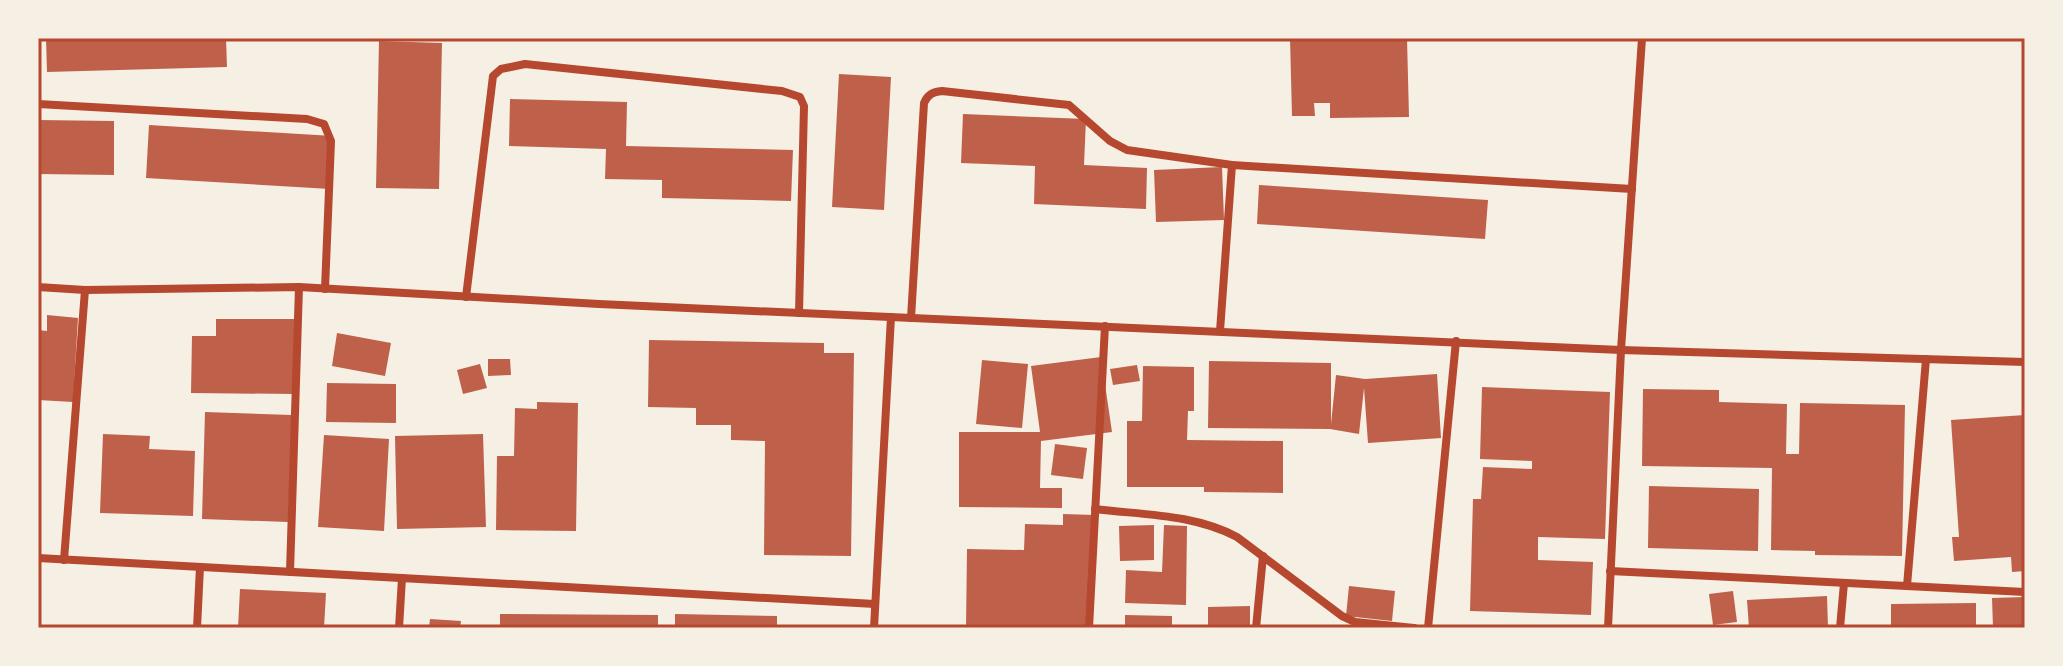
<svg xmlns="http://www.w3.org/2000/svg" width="2063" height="666" font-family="Rubik,sans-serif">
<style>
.building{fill:#bf614a}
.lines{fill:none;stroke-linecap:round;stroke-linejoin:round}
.minor{stroke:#b5482f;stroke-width:8}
.neatline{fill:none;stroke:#b5482f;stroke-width:3}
</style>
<rect width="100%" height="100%" fill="#f6efe4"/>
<!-- building -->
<g class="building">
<polygon points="46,38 226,38 227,67 47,72"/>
<polygon points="1290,38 1407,38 1409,117 1330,118 1330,103 1314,103 1315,116 1292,116"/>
<polygon points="379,41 442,43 439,189 376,188"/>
<polygon points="839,74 891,77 884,210 832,207"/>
<polygon points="510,99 627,102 626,146 793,150 791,201 662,198 662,180 605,179 606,149 509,146"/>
<polygon points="963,114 1086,119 1084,165 1147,168 1146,209 1034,204 1035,166 961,163"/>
<polygon points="38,120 114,121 114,175 38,174"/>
<polygon points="149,125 333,136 330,189 146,178"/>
<polygon points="1222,167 1224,220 1156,222 1154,170"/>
<polygon points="1259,185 1488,200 1485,239 1257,224"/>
<polygon points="47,315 78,318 73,402 38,400 38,330 47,331"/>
<polygon points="216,319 294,319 294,394 191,393 192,336 216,336"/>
<polygon points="337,333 391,343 385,376 332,366"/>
<polygon points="649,340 824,343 824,353 854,353 851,556 764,555 765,441 731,440 731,425 696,425 696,408 648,407"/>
<polygon points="1101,357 1112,432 1041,441 1040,488 1062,488 1062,508 959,507 959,432 1040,432 1031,366"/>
<polygon points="488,359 510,359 511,375 488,376"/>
<polygon points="982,360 1028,364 1022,428 976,424"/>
<polygon points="1209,361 1331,363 1331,424 1336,375 1365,379 1437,374 1441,438 1368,443 1364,388 1359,434 1330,429 1208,428"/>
<polygon points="480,364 487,388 463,394 457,370"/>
<polygon points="1137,365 1140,381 1113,385 1110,369"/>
<polygon points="1143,366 1194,367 1194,411 1188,411 1187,440 1283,441 1283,493 1204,492 1204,487 1127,487 1127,421 1142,421"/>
<polygon points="327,383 396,384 396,423 326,422"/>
<polygon points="1482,387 1610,392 1605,539 1538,537 1538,560 1593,562 1591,615 1470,611 1473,499 1481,499 1483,467 1532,469 1532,461 1480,459"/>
<polygon points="1643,389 1719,390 1719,402 1787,404 1786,454 1799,454 1800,403 1905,405 1902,556 1815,555 1815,551 1771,550 1772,468 1642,466"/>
<polygon points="537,402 578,403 576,531 496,530 497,456 514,456 515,408 537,409"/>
<polygon points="205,412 292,415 288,522 202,519"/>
<polygon points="2025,415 2025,571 2012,572 2011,557 1954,561 1952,537 1959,537 1951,420"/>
<polygon points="103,434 150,436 149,449 195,451 193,516 100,513"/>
<polygon points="483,434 486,527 397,529 395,436"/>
<polygon points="324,435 389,439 384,531 318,527"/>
<polygon points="1055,444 1087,448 1083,479 1051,475"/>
<polygon points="1649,486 1759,489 1758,551 1648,548"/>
<polygon points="1063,514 1095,515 1092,628 966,628 967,549 1024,550 1025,524 1063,525"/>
<polygon points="1154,525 1154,560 1120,561 1119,526"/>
<polygon points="1164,525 1187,526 1186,605 1125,603 1126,570 1162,572"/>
<polygon points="1349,586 1395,591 1392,621 1346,616"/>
<polygon points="240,589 326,593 324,628 238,628"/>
<polygon points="1733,591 1737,622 1713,625 1709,594"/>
<polygon points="1827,596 1828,628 1749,628 1747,600"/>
<polygon points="2025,597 2025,628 1993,628 1992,598"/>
<polygon points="1976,603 1976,628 1891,628 1891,604"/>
<polygon points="1250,606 1250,628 1208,628 1208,607"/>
<polygon points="500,614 658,615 658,628 500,628"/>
<polygon points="675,614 777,616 777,628 675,628"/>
<polygon points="1125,615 1172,616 1172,628 1125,628"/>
<polygon points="430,619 461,621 460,628 429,628"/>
</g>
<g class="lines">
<!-- minor -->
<g class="minor">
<polyline points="38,104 307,119 324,124 331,141 325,289"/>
<polyline points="38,287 85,290 299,287 599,304 1621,350 2025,362"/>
<polyline points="466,297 493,76 501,69 525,64 782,91 800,97 804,106 799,313"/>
<path d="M911 318 924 103C928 94 933 92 942 91L1069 105 1110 141 1127 150 1232 165 1632 189"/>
<polyline points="1220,331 1232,165"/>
<path d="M1095 509C1143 515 1194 514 1237 537L1342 616 1355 622 1414 628"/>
<polyline points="38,558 875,604"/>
<polyline points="64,560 85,290"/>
<polyline points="1610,571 2025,592"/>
<polyline points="290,572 299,287"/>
<polyline points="1907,586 1926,359"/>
<polyline points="197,628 200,567"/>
<polyline points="399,628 402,578"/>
<polyline points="874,628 891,317"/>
<polyline points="1089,628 1105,326"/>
<polyline points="1256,628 1263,556"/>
<polyline points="1428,628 1456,341"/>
<polyline points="1608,628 1621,350 1642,38"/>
<polyline points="1840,628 1844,583"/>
</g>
</g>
<!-- border -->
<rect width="2063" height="666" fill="none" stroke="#f6efe4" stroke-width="80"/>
<rect x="40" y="40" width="1983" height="586" class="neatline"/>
</svg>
